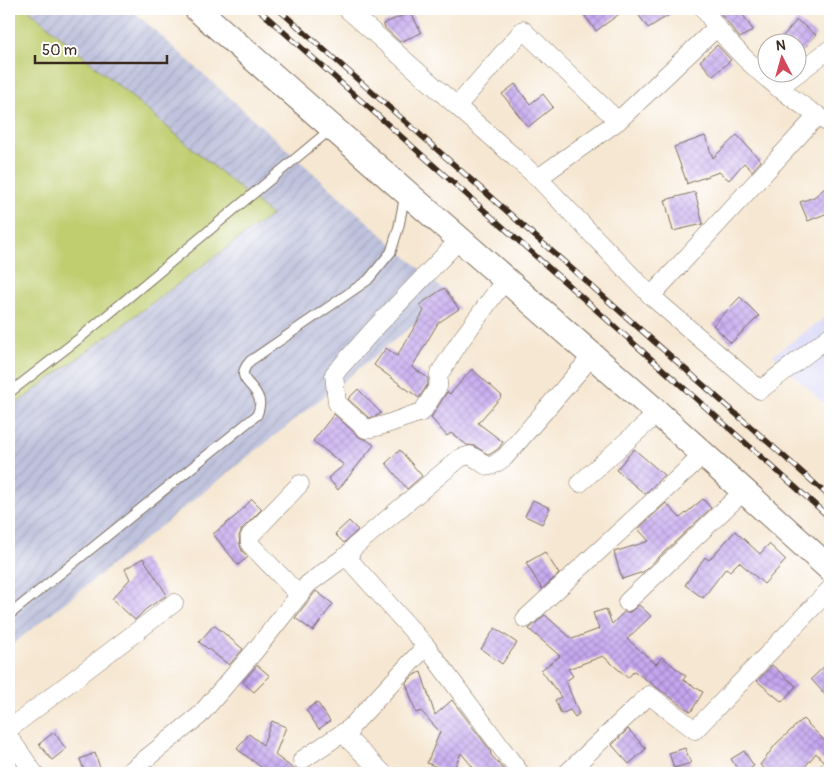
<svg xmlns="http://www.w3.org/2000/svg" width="839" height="782" font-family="Pangolin,sans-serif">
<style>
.built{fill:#d8d7f8}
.industrial{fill:url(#industrial-furrows)}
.grass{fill:#c0ce70;stroke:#7e7c47}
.building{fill:url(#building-cross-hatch)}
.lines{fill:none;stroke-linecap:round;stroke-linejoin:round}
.lane-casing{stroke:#7c6c5d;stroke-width:11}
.street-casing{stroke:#7c6c5d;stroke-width:19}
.secondary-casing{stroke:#7c6c5d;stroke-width:27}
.lane{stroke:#fff;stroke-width:9}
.street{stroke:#fff;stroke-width:18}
.secondary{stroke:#fff;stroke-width:25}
.rail-casing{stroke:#3b2a1e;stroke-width:5.5}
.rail{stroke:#fff;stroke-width:4;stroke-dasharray:11;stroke-linecap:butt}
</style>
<defs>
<pattern id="industrial-furrows" width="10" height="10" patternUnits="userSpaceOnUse" patternTransform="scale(1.25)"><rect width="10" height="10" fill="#bfc2dd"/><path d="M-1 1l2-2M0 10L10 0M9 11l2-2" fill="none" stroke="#a5a7bd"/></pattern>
<pattern id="building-cross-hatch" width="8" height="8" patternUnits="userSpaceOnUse" patternTransform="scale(1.25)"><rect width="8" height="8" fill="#c4a6f0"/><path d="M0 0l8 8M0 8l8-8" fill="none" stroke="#a087c2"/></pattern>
</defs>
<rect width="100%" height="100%" fill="#fff"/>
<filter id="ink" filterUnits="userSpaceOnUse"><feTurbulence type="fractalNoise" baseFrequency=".02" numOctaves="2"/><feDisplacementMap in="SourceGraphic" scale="10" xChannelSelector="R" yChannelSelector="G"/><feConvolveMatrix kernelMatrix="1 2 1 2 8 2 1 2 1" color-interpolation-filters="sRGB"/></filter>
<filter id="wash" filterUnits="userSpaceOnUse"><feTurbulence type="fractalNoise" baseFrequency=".0096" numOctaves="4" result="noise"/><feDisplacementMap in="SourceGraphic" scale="20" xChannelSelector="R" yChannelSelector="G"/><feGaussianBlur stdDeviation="1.12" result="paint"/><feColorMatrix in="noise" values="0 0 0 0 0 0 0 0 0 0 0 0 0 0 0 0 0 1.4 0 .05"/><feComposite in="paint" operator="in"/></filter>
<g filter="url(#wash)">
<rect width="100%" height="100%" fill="#f6e7d2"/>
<!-- built -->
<polygon class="built" points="830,314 830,409 773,355"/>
<!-- industrial -->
<polygon class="industrial" points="9,9 131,9 450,296 9,647"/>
<!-- grass -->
<polygon class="grass" points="9,9 28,9 271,215 9,409"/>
<g id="blocks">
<!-- building -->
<g class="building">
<polygon points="580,9 626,9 596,31"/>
<polygon points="647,9 679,9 648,28 638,14"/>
<polygon points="726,9 739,9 753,30 740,38 720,13"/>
<polygon points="411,12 421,33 400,42 385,28 383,24"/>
<polygon points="797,20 816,35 796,58 796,42 778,42"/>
<polygon points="717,45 731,60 713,76 700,61"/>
<polygon points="515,84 530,104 543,94 553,107 528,127 502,94"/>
<polygon points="737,135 761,161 752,171 744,163 729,180 719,172 686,184 687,183 674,147 705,136 713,158"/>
<polygon points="830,184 830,212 808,221 800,202 814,197"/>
<polygon points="695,192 703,224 673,231 665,200"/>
<polygon points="444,288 459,309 438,323 412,367 428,378 428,384 419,398 374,365 386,348 397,356 424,311 419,305"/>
<polygon points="740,297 759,316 731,343 713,325"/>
<polygon points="472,369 502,396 478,423 503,442 498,449 489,455 475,446 467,445 451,433 447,436 431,418 447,392 450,394"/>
<polygon points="358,389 381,413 379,415 369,418 348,399"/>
<polygon points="334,414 359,437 367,440 374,445 338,490 328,478 344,465 313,441"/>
<polygon points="634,449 664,475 645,494 616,470"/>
<polygon points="400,450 422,476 407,489 386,463"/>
<polygon points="252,499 262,509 242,529 239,536 240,545 242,551 248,557 238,565 213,534 237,515"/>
<polygon points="703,499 711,508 643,572 622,579 614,552 649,541 638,529 666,503 680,518"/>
<polygon points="533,500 550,508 542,524 525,516"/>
<polygon points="349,521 358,530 344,543 335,534"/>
<polygon points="735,531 760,554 769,544 786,560 764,584 739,562 730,571 726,568 703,598 685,585 705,557 709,560"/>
<polygon points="545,552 559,574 542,589 526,563"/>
<polygon points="143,558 167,595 146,609 135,620 112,599 130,579 125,569"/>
<polygon points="316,591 333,604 313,631 295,618"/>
<polygon points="639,605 651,616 627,639 656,664 662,657 686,676 683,680 703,692 691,712 634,671 628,678 603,656 568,669 573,676 566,681 579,714 575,717 570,710 561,714 555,700 561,697 541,670 560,656 529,629 545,615 572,639 599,629 593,613 606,609 612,624 624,612 630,612"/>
<polygon points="214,625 243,649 229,665 199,642"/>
<polygon points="495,628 517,643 502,664 481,649"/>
<polygon points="830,661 830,700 811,679"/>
<polygon points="257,665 270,676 254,692 243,682"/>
<polygon points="772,665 796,686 782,702 757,681"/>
<polygon points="421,672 435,715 452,700 490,750 491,755 507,773 478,773 461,753 452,773 427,763 440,732 421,711 416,713 406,683 414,675"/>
<polygon points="317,702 330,721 319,729 306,710"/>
<polygon points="803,719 830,746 830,759 823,761 816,753 800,773 770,773 760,765 776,744"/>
<polygon points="272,721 286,727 275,755 299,773 269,773 237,749 249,734 263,745"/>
<polygon points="628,729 646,749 629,764 612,745"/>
<polygon points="54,732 66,749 52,760 39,744"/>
<polygon points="685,748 691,763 674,768 669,753"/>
<polygon points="744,751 754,766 743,773 740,773 731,759"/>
<polygon points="95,753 100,768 85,773 80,759"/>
</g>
</g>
</g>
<g filter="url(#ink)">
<use href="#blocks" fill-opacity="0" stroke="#7c6c5d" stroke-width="1"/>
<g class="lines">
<defs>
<g id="lane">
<polyline points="9,393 81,337 331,129"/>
<path d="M9 615 257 415C259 410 261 404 259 399 254 382 233 380 250 361L368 280 391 252 399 226 405 194"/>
</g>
<g id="street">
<polyline points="347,9 538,178 651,296 760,390 830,336"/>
<path d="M704 9C735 57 782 93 830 124"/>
<polyline points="778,88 830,49"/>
<polyline points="457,106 523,30 618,121"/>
<polyline points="538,178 618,121 716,28"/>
<path d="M460 239 375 328 334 374 337 403 366 429C385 427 403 417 422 412L438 387 439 374 461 340 505 280"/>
<polyline points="651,296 818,115"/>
<polyline points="580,483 658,413"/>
<polyline points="299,595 250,544 250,536 300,484"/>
<polyline points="627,602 744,491"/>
<polyline points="525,619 703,455"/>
<path d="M426 646 351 562 350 553 354 547 460 458 470 455C489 465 484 473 505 457L592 356"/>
<polyline points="9,729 174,603"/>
<polyline points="9,737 34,773"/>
<polyline points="302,760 350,728"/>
<polyline points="128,773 199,716 254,652 308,584 350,553"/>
<polyline points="383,773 349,740 350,728 426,646 520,773"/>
<polyline points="567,773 649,695 695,730 830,589"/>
<polyline points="826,773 830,769"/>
</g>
<polyline id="secondary" points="197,9 658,413 830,569"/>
</defs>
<!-- lane casing -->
<use href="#lane" class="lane-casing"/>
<!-- street casing -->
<use href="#street" class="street-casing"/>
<!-- secondary casing -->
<use href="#secondary" class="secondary-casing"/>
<!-- lane -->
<use href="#lane" class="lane"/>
<!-- street -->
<use href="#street" class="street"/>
<!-- secondary -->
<use href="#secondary" class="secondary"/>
<defs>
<g id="rail">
<polyline points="258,9 830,518"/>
<polyline points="278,9 830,497"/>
</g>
</defs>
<!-- rail casing -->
<use href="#rail" class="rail-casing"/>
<!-- rail -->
<use href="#rail" class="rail"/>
</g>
</g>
<!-- margin -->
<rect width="839" height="782" fill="none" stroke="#fff" stroke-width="30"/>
<!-- north arrow -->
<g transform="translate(782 58) rotate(354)"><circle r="24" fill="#ffffff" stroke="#b1aaa5"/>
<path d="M0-4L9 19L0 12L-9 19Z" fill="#d1495b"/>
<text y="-8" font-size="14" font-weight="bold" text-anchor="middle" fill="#3b2a1e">N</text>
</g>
<!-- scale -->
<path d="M35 55v8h132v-8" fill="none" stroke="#3b2a1e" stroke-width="2.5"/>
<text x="42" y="55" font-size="15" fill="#3b2a1e" stroke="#ffffff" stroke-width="4" paint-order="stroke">50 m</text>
</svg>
